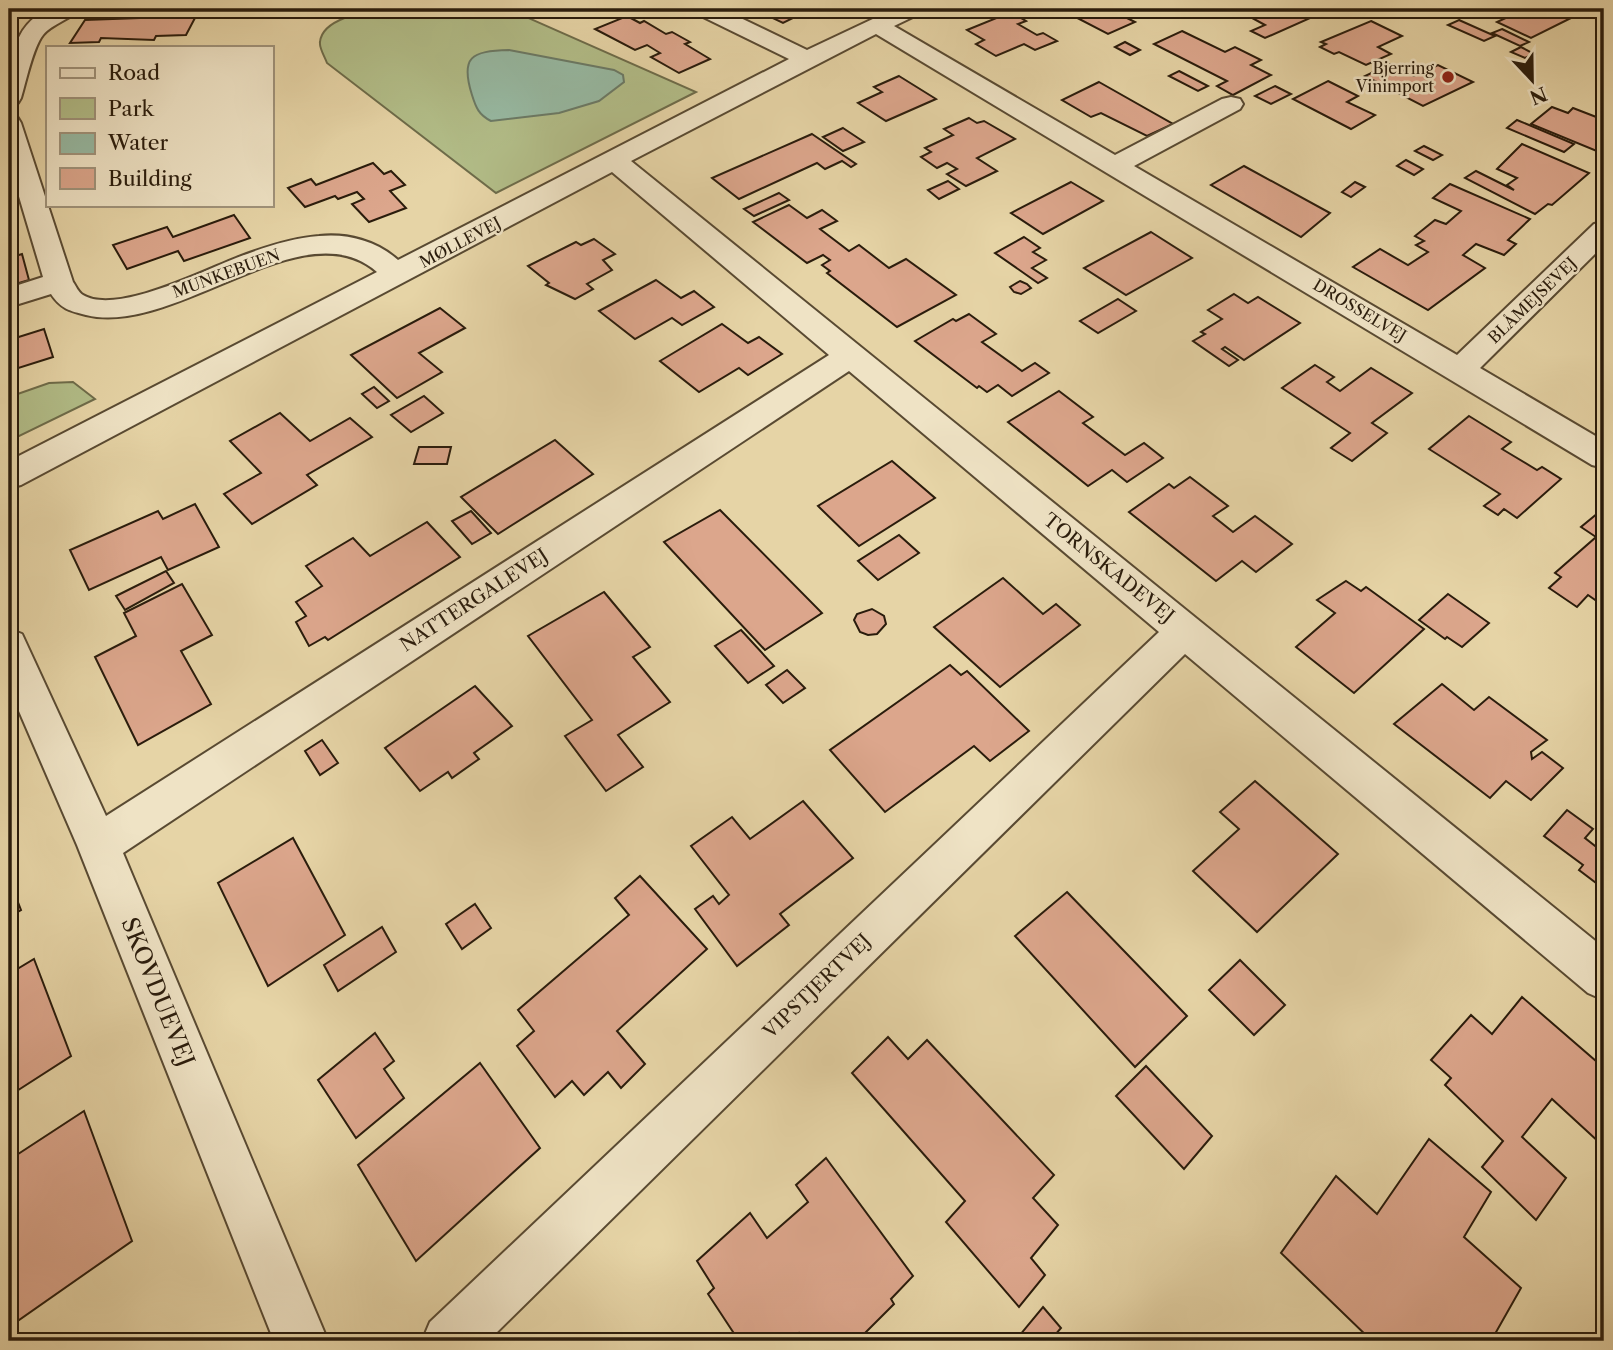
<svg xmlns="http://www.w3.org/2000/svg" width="1613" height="1350" font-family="'Libre Caslon Text',serif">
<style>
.green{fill:#b2bd88;stroke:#6e6c4a;stroke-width:2}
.water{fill:#97b9a2;stroke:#6b7a66;stroke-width:2}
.building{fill:#dca68c;stroke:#2a1c0c;stroke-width:2}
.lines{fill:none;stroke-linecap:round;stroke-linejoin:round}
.street-casing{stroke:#594a32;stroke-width:4}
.street{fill:#efe3c5;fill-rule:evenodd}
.poi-dot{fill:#8f2418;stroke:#efe3c5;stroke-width:2.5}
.labels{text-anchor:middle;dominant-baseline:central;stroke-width:5;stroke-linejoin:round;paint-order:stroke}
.far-poi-label{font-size:16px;fill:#2a1c0c;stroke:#efe3c5;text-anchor:end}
.far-street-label{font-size:16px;fill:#2a1c0c;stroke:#efe3c5}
.street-label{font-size:19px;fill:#2a1c0c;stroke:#efe3c5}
.near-street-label{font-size:23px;fill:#2a1c0c;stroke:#efe3c5}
</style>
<rect width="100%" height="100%" fill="#e6d4a6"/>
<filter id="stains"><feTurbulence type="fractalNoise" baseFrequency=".00286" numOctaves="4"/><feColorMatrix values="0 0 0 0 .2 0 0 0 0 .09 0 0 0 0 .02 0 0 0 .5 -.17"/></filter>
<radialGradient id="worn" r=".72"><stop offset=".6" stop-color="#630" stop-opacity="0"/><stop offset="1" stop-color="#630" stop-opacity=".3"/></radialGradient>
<!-- green -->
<g class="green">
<path d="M381 9H508L696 92 496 193 327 63C325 57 319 48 320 42 322 19 363 12 381 9Z"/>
<polygon points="73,382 95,399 9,441 9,397 49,383"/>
</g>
<!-- water -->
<path class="water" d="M509 50 614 70 623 75 624 82 599 101 559 113 491 121C479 115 476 108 472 95 460 57 471 51 509 50Z"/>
<!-- building -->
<g class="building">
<polygon points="538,9 568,9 554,16"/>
<polygon points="754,9 811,9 783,23"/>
<polygon points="1060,9 1109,9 1135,22 1108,34"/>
<polygon points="1249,9 1314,9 1300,15 1308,19 1265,38 1251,31 1265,25 1241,12"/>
<polygon points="1525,9 1558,9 1575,16 1531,38 1497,22"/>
<polygon points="1011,12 1026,21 1018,24 1037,35 1043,33 1057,41 1035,50 1024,44 996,56 976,44 984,40 967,30"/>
<polygon points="196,16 186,35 156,36 154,40 101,38 99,42 70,43 85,20"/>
<polygon points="627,16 640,23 644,21 666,34 672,32 690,42 685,44 710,59 679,73 651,57 660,53 647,45 635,50 595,29"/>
<polygon points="1459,20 1495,36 1484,41 1448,25"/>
<polygon points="1371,21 1402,36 1378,47 1391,54 1366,65 1339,52 1334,54 1320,47 1326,44 1321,42"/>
<polygon points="1502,29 1529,42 1520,46 1492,33"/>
<polygon points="1182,31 1225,52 1235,47 1261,60 1251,65 1271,75 1233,95 1217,86 1227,81 1154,44"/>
<polygon points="1125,42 1140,50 1130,55 1115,47"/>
<polygon points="1521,47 1534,54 1525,58 1511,52"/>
<polygon points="1390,64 1414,76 1438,65 1473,82 1423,106 1365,76"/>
<polygon points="1179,71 1208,86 1198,91 1169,76"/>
<polygon points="899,76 936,99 886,121 858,103 882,92 874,87"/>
<polygon points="1328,81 1358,96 1347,102 1375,115 1351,129 1293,99"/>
<polygon points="1099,82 1173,124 1147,136 1101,113 1091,117 1062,100"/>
<polygon points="1275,86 1291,94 1271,104 1255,96"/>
<polygon points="1552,107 1568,113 1573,108 1604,120 1604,154 1531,124"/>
<polygon points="969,118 977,123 984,121 1015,139 977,158 997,171 966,186 947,174 957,169 947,163 937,168 921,157 931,152 925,148 953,135 944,129"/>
<polygon points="1517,120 1574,144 1564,152 1507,128"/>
<polygon points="843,128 864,142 843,151 823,137"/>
<polygon points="812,134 856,164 851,167 842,161 825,169 817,163 739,199 712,178"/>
<polygon points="1522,144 1589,173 1552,205 1548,204 1535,214 1465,178 1476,171 1514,190 1507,185 1517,178 1497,169"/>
<polygon points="1424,146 1442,155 1433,160 1415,151"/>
<polygon points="1406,160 1423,169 1414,175 1397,166"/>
<polygon points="373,163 384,174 391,171 405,185 390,191 406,208 369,222 352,204 364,199 357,192 338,199 335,196 305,207 288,188 311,179 316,185"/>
<polygon points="1244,166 1330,213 1301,237 1211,185"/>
<polygon points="948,181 959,189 939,199 928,190"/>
<polygon points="1071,182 1103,201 1043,234 1011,213"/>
<polygon points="1355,182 1365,187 1351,197 1342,192"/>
<polygon points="1450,184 1530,219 1508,240 1516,244 1504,255 1476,244 1463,255 1485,268 1428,310 1353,267 1380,249 1408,265 1428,252 1416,245 1424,241 1415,236 1435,220 1446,224 1461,211 1433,198"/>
<polygon points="779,193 789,200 754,216 744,209"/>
<polygon points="789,205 807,218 822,210 837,221 820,229 849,251 859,245 889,268 906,259 956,295 897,327 827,273 830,271 822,265 830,260 823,255 807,263 753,222"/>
<polygon points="234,215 250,238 184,261 178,251 127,269 113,245 167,227 173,237"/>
<polygon points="1151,232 1192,258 1126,295 1084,268"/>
<polygon points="1024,237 1040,248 1033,252 1046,260 1032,268 1047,278 1038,283 995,253"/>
<polygon points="594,239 615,254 603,260 612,270 587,284 593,289 575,299 546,285 549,283 528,266 576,242 581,245"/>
<polygon points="22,254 29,280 9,286 9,258"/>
<polygon points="656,280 681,298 694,291 714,307 682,325 672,318 635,339 599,311"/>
<polygon points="1020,281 1027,284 1031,288 1021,294 1014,292 1010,287"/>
<polygon points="1234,294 1248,303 1258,297 1300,323 1244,360 1225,347 1222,349 1238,360 1229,366 1193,341 1205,334 1201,332 1222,319 1208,310"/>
<polygon points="1118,299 1136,311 1098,333 1080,321"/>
<polygon points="440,308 465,328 419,353 442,372 397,398 351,355"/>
<polygon points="969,314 996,334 982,342 1022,371 1035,363 1049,373 1012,396 998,385 987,392 979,386 977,388 915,341 953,319 956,321"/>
<polygon points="722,324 748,343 759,337 782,354 748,375 739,368 699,392 660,361"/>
<polygon points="44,329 53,357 9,371 9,340"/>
<polygon points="1315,365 1334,377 1327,382 1340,391 1371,368 1412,393 1372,423 1387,433 1352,461 1331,448 1350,433 1282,388"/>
<polygon points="374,387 389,401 377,408 362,394"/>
<polygon points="1059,391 1093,417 1083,423 1125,455 1144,443 1163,458 1127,482 1112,470 1088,486 1008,422"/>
<polygon points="424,396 443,413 411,432 391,415"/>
<polygon points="280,413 310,441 350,418 372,437 307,475 317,485 252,524 224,494 261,473 230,441"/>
<polygon points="1469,416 1511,442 1502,449 1537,470 1542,467 1561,479 1517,518 1504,509 1498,515 1484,506 1500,494 1429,449"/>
<polygon points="555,440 593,474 498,534 461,497"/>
<polygon points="419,447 451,447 447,464 414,464"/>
<polygon points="892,461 935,498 859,546 818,506"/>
<polygon points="1190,477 1228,506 1213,516 1233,532 1255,516 1292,544 1256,572 1242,561 1216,581 1129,512 1169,484 1174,488"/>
<polygon points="195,504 219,547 168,570 161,557 89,590 70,550 158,511 163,519"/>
<polygon points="720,510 822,613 765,650 664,542"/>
<polygon points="471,511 491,533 472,544 452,521"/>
<polygon points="1598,513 1604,517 1604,606 1588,595 1577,607 1549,588 1561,577 1555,573 1596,537 1581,527"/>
<polygon points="427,522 460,557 328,640 325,637 309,646 296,622 306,616 296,602 322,586 306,566 353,538 370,556"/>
<polygon points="899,535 919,553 878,580 858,561"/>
<polygon points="166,571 174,583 125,610 116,596"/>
<polygon points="1003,578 1043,614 1056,604 1080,625 1000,687 934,627"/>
<polygon points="1346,581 1361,591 1366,587 1424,629 1354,693 1296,647 1335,613 1317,600"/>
<polygon points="182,584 212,635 181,651 211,704 138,745 95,657 136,636 124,613"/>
<polygon points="604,592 650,647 633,657 670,702 618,735 643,767 606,791 565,736 592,720 528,636"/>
<polygon points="1448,594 1489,623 1462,647 1447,637 1445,639 1419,620"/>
<polygon points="872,609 884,616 886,624 877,634 868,635 860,632 854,620 857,614"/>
<polygon points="741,630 774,666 748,683 715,646"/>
<polygon points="950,665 961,675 967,671 1029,731 990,761 974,746 885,812 830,750"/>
<polygon points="787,670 805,688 783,703 766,685"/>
<polygon points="1442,684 1474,710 1489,697 1547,740 1531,752 1532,759 1542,752 1563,768 1531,800 1506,781 1490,798 1394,724"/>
<polygon points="475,686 512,726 474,753 479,759 452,778 448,772 420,791 385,748"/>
<polygon points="322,740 338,763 320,775 305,751"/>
<polygon points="1255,781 1338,854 1257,932 1193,871 1239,829 1220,812"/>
<polygon points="803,801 853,858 780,914 789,925 737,966 695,909 713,896 719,904 729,895 691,846 732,817 750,839"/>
<polygon points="1567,810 1593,829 1585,838 1599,849 1604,841 1604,889 1579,870 1583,865 1544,836"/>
<polygon points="293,838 345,935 268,986 218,883"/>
<polygon points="640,876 707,949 617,1031 645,1064 621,1088 608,1072 584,1095 572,1081 555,1097 517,1046 534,1031 518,1010 629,915 615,898"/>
<polygon points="9,879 21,910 9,917"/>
<polygon points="1067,892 1187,1016 1135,1067 1015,936"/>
<polygon points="475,904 491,928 462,949 446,924"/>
<polygon points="382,927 396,952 338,991 324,965"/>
<polygon points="34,959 71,1056 9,1096 9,974"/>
<polygon points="1240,960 1285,1005 1254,1035 1209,990"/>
<polygon points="1522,997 1604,1068 1604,1140 1601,1144 1552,1099 1522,1137 1566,1178 1536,1220 1482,1167 1503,1141 1445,1085 1451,1078 1431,1060 1471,1015 1492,1034"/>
<polygon points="375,1033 394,1061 384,1069 404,1098 356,1138 318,1080"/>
<polygon points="888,1037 908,1059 927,1040 1054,1175 1033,1198 1058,1225 1031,1258 1045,1275 1019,1307 946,1222 965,1201 852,1073"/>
<polygon points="480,1063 540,1148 416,1261 358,1165"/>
<polygon points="1146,1066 1212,1136 1184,1169 1116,1096"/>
<polygon points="84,1111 132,1241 9,1327 9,1160"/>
<polygon points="1429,1139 1491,1192 1464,1237 1521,1288 1491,1341 1372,1341 1281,1253 1336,1176 1377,1214"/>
<polygon points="826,1158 913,1276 891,1299 894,1304 857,1341 805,1341 799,1333 791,1341 739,1341 708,1294 714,1288 697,1261 750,1213 767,1238 808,1202 796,1185"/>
<polygon points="1043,1307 1061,1328 1050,1341 1015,1341"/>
</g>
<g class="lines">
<defs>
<g id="street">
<path d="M49 9H79C72 19 53 23 43 35 33 47 26 82 21 98L18 103 9 105C9 69 10 25 49 9Z"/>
<path d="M694 9H722L807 50 894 9H922L919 14 894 26 1115 155 1222 99 1231 97 1240 99 1243 104 1240 109 1134 166 1457 355 1594 224 1604 222V245L1480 368 1604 441V468L1592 465 876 34 631 161 1604 948V1000L1588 993 1185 654 488 1341H422L430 1322 1159 632 849 371 123 853 328 1341H274L77 845 9 688V629L22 634 106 816 829 355 612 172 21 485 9 488V461L377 272C303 207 176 337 86 315 70 311 61 309 51 294L9 307V288L43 277 9 163V116L18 118 21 123 73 282C76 286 78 292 83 295 116 315 203 271 236 258 262 248 291 238 319 236 348 233 377 241 398 260L789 59 697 14Z"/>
</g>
</defs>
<!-- street casing -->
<use href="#street" class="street-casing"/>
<!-- street -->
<use href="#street" class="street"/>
</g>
<!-- markers -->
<circle class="poi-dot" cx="1448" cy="77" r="7"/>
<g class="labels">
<!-- far-poi labels -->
<g class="far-poi-label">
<text x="1434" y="68">Bjerring<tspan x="1434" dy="18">Vinimport</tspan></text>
</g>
<!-- far-street labels -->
<g class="far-street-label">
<text transform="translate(460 242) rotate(-28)">MØLLEVEJ</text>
<text transform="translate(226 273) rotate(-20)">MUNKEBUEN</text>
<text transform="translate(1532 300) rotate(-44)">BLÅMEJSEVEJ</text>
<text transform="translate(1360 310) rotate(31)">DROSSELVEJ</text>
</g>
<!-- street labels -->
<g class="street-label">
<text transform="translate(1109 568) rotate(39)">TORNSKADEVEJ</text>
<text transform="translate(474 600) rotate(-33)">NATTERGALEVEJ</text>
<text transform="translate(817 986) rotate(-44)">VIPSTJERTVEJ</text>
</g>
<!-- near-street labels -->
<g class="near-street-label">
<text transform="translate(158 992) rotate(68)">SKOVDUEVEJ</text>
</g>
</g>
<!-- margin -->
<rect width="1613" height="1350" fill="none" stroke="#e6d4a6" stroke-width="35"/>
<rect x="10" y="10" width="1592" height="1329" fill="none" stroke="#2a1c0c" stroke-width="3.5"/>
<rect x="18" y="18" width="1578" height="1315" fill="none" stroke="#2a1c0c" stroke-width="2"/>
<!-- legend -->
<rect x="46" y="46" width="228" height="161" fill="#efe3c5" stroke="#a0937b" stroke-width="2"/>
<rect x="60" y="68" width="35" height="10" fill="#efe3c5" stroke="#a0937b" stroke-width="2"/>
<text x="108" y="80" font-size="21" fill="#2a1c0c">Road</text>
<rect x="60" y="98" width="35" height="21" fill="#b2bd88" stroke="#a0937b" stroke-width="2"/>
<text x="108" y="116" font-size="21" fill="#2a1c0c">Park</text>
<rect x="60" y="133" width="35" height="21" fill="#97b9a2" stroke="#a0937b" stroke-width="2"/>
<text x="108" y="150" font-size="21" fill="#2a1c0c">Water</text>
<rect x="60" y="168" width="35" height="21" fill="#dca68c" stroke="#a0937b" stroke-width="2"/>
<text x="108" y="186" font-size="21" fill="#2a1c0c">Building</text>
<!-- north arrow -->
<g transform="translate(1532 80) rotate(158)" stroke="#efe3c5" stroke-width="5" paint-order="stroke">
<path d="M0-5L12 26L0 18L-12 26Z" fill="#2a1c0c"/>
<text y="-10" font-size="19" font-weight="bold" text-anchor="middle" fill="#2a1c0c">N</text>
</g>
<rect width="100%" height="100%" filter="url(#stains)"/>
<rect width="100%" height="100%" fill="url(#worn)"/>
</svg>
